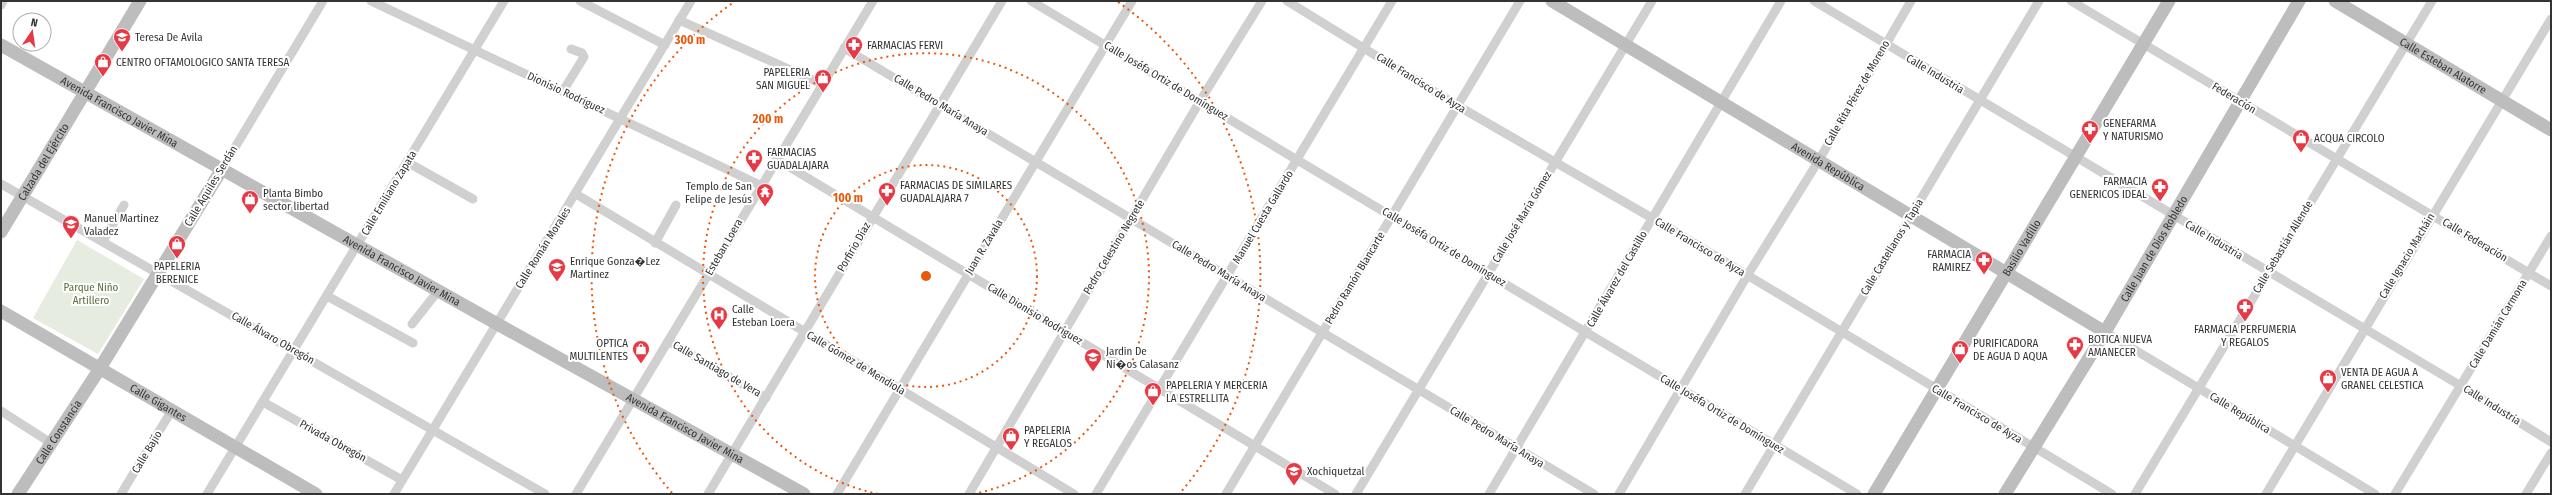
<svg xmlns="http://www.w3.org/2000/svg" width="2552" height="495" font-family="'Fira Sans Condensed',sans-serif">
<style>
.green{fill:#e6ecdf}
.lines{fill:none;stroke-linecap:round;stroke-linejoin:round}
.street{stroke:#d0d0d0;stroke-width:9}
.secondary{stroke:#bdbdbd;stroke-width:13}
.ring{fill:none;stroke:#e8590c;stroke-width:2;stroke-dasharray:2 4}
.labels{text-anchor:middle;dominant-baseline:central;stroke-width:4;stroke-linejoin:round;paint-order:stroke}
.poi-label{font-size:11px;fill:#333;stroke:#fff;text-anchor:start}
.street-label{font-size:11px;fill:#333;stroke:#fff}
.park-label{font-size:11px;fill:#56703f;stroke:#fff}
.centre{fill:#e8590c;stroke:#fff;stroke-width:2}
.ring-label{font-size:12px;text-anchor:middle;font-weight:bold;fill:#e8590c;stroke:#fff;stroke-width:4;stroke-linejoin:round;paint-order:stroke}
</style>
<rect width="100%" height="100%" fill="#fff"/>
<!-- green -->
<polygon class="green" points="77,240 144,279 98,354 33,318"/>
<g class="lines">
<!-- street -->
<g class="street">
<polyline points="371,1 760,185"/>
<polyline points="580,1 665,45"/>
<polyline points="1031,1 1857,494"/>
<polyline points="1287,1 1458,106 1652,218 2112,494"/>
<polyline points="1814,1 2461,386 2551,442"/>
<polyline points="2071,1 2551,286"/>
<polyline points="1,5 3,1"/>
<polyline points="679,20 822,84"/>
<polyline points="844,48 1594,494"/>
<polyline points="563,91 584,57 582,53 571,49"/>
<polyline points="776,159 1335,494"/>
<polyline points="407,162 473,199"/>
<polyline points="222,169 323,1"/>
<polyline points="1,184 545,494"/>
<polyline points="576,194 1074,494"/>
<polyline points="103,241 124,205"/>
<polyline points="655,243 676,205"/>
<polyline points="327,296 413,343"/>
<polyline points="412,324 438,291"/>
<polyline points="2105,332 2375,494"/>
<polyline points="668,341 766,398"/>
<polyline points="263,402 402,480"/>
<polyline points="1,411 51,443"/>
<polyline points="121,494 172,410"/>
<polyline points="207,494 504,1"/>
<polyline points="394,494 691,1"/>
<polyline points="576,494 873,1"/>
<polyline points="708,494 1002,1"/>
<polyline points="837,494 1132,1"/>
<polyline points="969,494 1200,101 1262,1"/>
<polyline points="1096,494 1392,1"/>
<polyline points="1226,494 1520,1"/>
<polyline points="1356,494 1652,1"/>
<polyline points="1489,494 1781,1"/>
<polyline points="1619,494 1747,276 1819,160 1911,1"/>
<polyline points="1745,494 2039,1"/>
<polyline points="2135,494 2432,1"/>
<polyline points="2266,494 2551,19"/>
<polyline points="2395,494 2551,236"/>
<polyline points="2526,494 2551,453"/>
</g>
<!-- secondary -->
<g class="secondary">
<path id="s1" d="M1552 1 2105 332"/>
<path id="s2" d="M2335 1 2551 130"/>
<path id="s3" d="M1 45 492 321 804 494"/>
<path id="s4" d="M1 232 140 1"/>
<path id="s5" d="M1 311 316 494"/>
<path id="s6" d="M18 494 97 373 222 169"/>
<path id="s7" d="M1874 494 2169 1"/>
<path id="s8" d="M2005 494 2105 332 2299 1"/>
</g>
</g>
<!-- distance rings -->
<g class="ring">
<circle cx="926" cy="276" r="111"/>
<path d="M878 494A223 223 0 1 1 974 494"/>
<path d="M672 493A334 334 0 0 1 734 2M1118 2A334 334 0 0 1 1180 493"/>
</g>
<!-- icons -->
<defs>
<symbol id="school-pin" viewBox="-11 -11 22 30"><path d="M0 17L-7.5 6A9.5 9.5 0 1 1 7.5 6Z" fill="#e63946" stroke="#fff"/><path d="M0-5L7-2L0 1L-7-2ZM-4 1L0 2.5L4 1V4Q0 6-4 4Z" fill="#fff"/></symbol>
<symbol id="pharmacy-pin" viewBox="-11 -11 22 30"><path d="M0 17L-7.5 6A9.5 9.5 0 1 1 7.5 6Z" fill="#e63946" stroke="#fff"/><path d="M-2-6h4v4h4v4h-4v4h-4v-4h-4v-4h4Z" fill="#fff"/></symbol>
<symbol id="shop-pin" viewBox="-11 -11 22 30"><path d="M0 17L-7.5 6A9.5 9.5 0 1 1 7.5 6Z" fill="#e63946" stroke="#fff"/><path d="M-5-2.5h2.3a2.7 3.5 0 0 1 5.4 0H5L5.5 6h-11ZM-1.5-2.5h3a1.5 2.3 0 0 0-3 0Z" fill="#fff"/></symbol>
<symbol id="temple-pin" viewBox="-11 -11 22 30"><path d="M0 17L-7.5 6A9.5 9.5 0 1 1 7.5 6Z" fill="#e63946" stroke="#fff"/><path d="M0-6L5-2H3V0L6.5 2.5H4V6H1.5V3h-3V6H-4V2.5H-6.5L-3 0V-2H-5Z" fill="#fff"/></symbol>
<symbol id="hospital-pin" viewBox="-11 -11 22 30"><path d="M0 17L-7.5 6A9.5 9.5 0 1 1 7.5 6Z" fill="#e63946" stroke="#fff"/><path d="M-5-5h3v3.5h4V-5h3V5h-3V1.5h-4V5h-3Z" fill="#fff"/></symbol>
</defs>
<g fill-rule="evenodd">
<use href="#school-pin" x="112" y="27" width="20" height="27"/>
<use href="#pharmacy-pin" x="844" y="35" width="20" height="27"/>
<use href="#shop-pin" x="93" y="52" width="20" height="27"/>
<use href="#shop-pin" x="813" y="68" width="20" height="27"/>
<use href="#pharmacy-pin" x="2080" y="119" width="20" height="27"/>
<use href="#shop-pin" x="2291" y="128" width="20" height="27"/>
<use href="#pharmacy-pin" x="744" y="148" width="20" height="27"/>
<use href="#pharmacy-pin" x="2150" y="177" width="20" height="27"/>
<use href="#pharmacy-pin" x="877" y="181" width="20" height="27"/>
<use href="#temple-pin" x="755" y="182" width="20" height="27"/>
<use href="#shop-pin" x="240" y="189" width="20" height="27"/>
<use href="#school-pin" x="61" y="214" width="20" height="27"/>
<use href="#shop-pin" x="167" y="234" width="20" height="27"/>
<use href="#pharmacy-pin" x="1974" y="250" width="20" height="27"/>
<use href="#school-pin" x="547" y="257" width="20" height="27"/>
<use href="#pharmacy-pin" x="2235" y="297" width="20" height="27"/>
<use href="#hospital-pin" x="709" y="305" width="20" height="27"/>
<use href="#pharmacy-pin" x="2065" y="335" width="20" height="27"/>
<use href="#shop-pin" x="631" y="339" width="20" height="27"/>
<use href="#shop-pin" x="1950" y="339" width="20" height="27"/>
<use href="#school-pin" x="1083" y="347" width="20" height="27"/>
<use href="#shop-pin" x="2318" y="368" width="20" height="27"/>
<use href="#shop-pin" x="1143" y="381" width="20" height="27"/>
<use href="#shop-pin" x="1001" y="426" width="20" height="27"/>
<use href="#school-pin" x="1284" y="461" width="20" height="27"/>
</g>
<g class="labels">
<!-- poi labels -->
<g class="poi-label">
<text x="135" y="37">Teresa De Avila</text>
<text x="867" y="45">FARMACIAS FERVI</text>
<text x="116" y="62">CENTRO OFTAMOLOGICO SANTA TERESA</text>
<text x="810" y="72" text-anchor="end">PAPELERIA<tspan x="810" dy="13">SAN MIGUEL</tspan></text>
<text x="2103" y="123">GENEFARMA<tspan x="2103" dy="13">Y NATURISMO</tspan></text>
<text x="2314" y="138">ACQUA CIRCOLO</text>
<text x="767" y="152">FARMACIAS<tspan x="767" dy="13">GUADALAJARA</tspan></text>
<text x="2147" y="181" text-anchor="end">FARMACIA<tspan x="2147" dy="13">GENERICOS IDEAL</tspan></text>
<text x="900" y="185">FARMACIAS DE SIMILARES<tspan x="900" dy="13">GUADALAJARA 7</tspan></text>
<text x="752" y="186" text-anchor="end">Templo de San<tspan x="752" dy="13">Felipe de Jesús</tspan></text>
<text x="263" y="193">Planta Bimbo<tspan x="263" dy="13">sector libertad</tspan></text>
<text x="84" y="218">Manuel Martinez<tspan x="84" dy="13">Valadez</tspan></text>
<text x="1971" y="254" text-anchor="end">FARMACIA<tspan x="1971" dy="13">RAMIREZ</tspan></text>
<text x="570" y="261">Enrique Gonza�Lez<tspan x="570" dy="13">Martinez</tspan></text>
<text x="177" y="266" text-anchor="middle">PAPELERIA<tspan x="177" dy="13">BERENICE</tspan></text>
<text x="732" y="309">Calle<tspan x="732" dy="13">Esteban Loera</tspan></text>
<text x="2245" y="329" text-anchor="middle">FARMACIA PERFUMERIA<tspan x="2245" dy="13">Y REGALOS</tspan></text>
<text x="2088" y="339">BOTICA NUEVA<tspan x="2088" dy="13">AMANECER</tspan></text>
<text x="628" y="343" text-anchor="end">OPTICA<tspan x="628" dy="13">MULTILENTES</tspan></text>
<text x="1973" y="343">PURIFICADORA<tspan x="1973" dy="13">DE AGUA D AQUA</tspan></text>
<text x="1106" y="351">Jardin De<tspan x="1106" dy="13">Ni�os Calasanz</tspan></text>
<text x="2341" y="372">VENTA DE AGUA A<tspan x="2341" dy="13">GRANEL CELESTICA</tspan></text>
<text x="1166" y="385">PAPELERIA Y MERCERIA<tspan x="1166" dy="13">LA ESTRELLITA</tspan></text>
<text x="1024" y="430">PAPELERIA<tspan x="1024" dy="13">Y REGALOS</tspan></text>
<text x="1307" y="471">Xochiquetzal</text>
</g>
<!-- street labels -->
<g class="street-label">
<text stroke="none"><textPath href="#s2" startOffset="126">Calle Esteban Alatorre</textPath></text>
<text transform="translate(1935 74) rotate(31)">Calle Industria</text>
<text transform="translate(1166 81) rotate(31)">Calle Joséfa Ortiz de Domínguez</text>
<text transform="translate(1421 83) rotate(32)">Calle Francisco de Ayza</text>
<text transform="translate(566 93) rotate(25)">Dionisio Rodríguez</text>
<text transform="translate(1857 93) rotate(-60)">Calle Rita Pérez de Moreno</text>
<text transform="translate(2234 98) rotate(31)">Federación</text>
<text transform="translate(941 105) rotate(31)">Calle Pedro María Anaya</text>
<text stroke="none"><textPath href="#s3" startOffset="136">Avenida Francisco Javier Mina</textPath></text>
<text stroke="none"><textPath href="#s4" startOffset="82">Calzada del Ejército</textPath></text>
<text stroke="none"><textPath href="#s1" startOffset="322">Avenida República</textPath></text>
<text transform="translate(211 186) rotate(-59)">Calle Aquiles Serdán</text>
<text transform="translate(389 193) rotate(-59)">Calle Emiliano Zapata</text>
<text transform="translate(1263 217) rotate(-59)">Manuel Cuesta Gallardo</text>
<text transform="translate(1522 217) rotate(-59)">Calle José María Gómez</text>
<text transform="translate(2214 240) rotate(31)">Calle Industria</text>
<text transform="translate(2475 240) rotate(31)">Calle Federación</text>
<text transform="translate(724 247) rotate(-60)">Esteban Loera</text>
<text transform="translate(854 247) rotate(-60)">Porfirio Díaz</text>
<text transform="translate(984 247) rotate(-59)">Juan R. Zavala</text>
<text transform="translate(1114 247) rotate(-59)">Pedro Celestino Negrete</text>
<text transform="translate(1444 247) rotate(31)">Calle Joséfa Ortiz de Domínguez</text>
<text transform="translate(1700 247) rotate(31)">Calle Francisco de Ayza</text>
<text transform="translate(1892 247) rotate(-59)">Calle Castellanos y Tapia</text>
<text stroke="none"><textPath href="#s7" startOffset="287">Basilio Vadillo</textPath></text>
<text transform="translate(2283 247) rotate(-59)">Calle Sebastián Allende</text>
<text transform="translate(543 248) rotate(-58)">Calle Román Morales</text>
<text stroke="none"><textPath href="#s8" startOffset="287">Calle Juan de Dios Robledo</textPath></text>
<text transform="translate(2407 256) rotate(-59)">Calle Ignacio Macháin</text>
<text stroke="none"><textPath href="#s3" startOffset="460">Avenida Francisco Javier Mina</textPath></text>
<text transform="translate(1219 271) rotate(31)">Calle Pedro María Anaya</text>
<text transform="translate(1355 278) rotate(-59)">Pedro Ramón Blancarte</text>
<text transform="translate(1617 279) rotate(-60)">Calle Álvarez del Castillo</text>
<text transform="translate(1035 314) rotate(31)">Calle Dionisio Rodríguez</text>
<text transform="translate(2498 324) rotate(-59)">Calle Damián Carmona</text>
<text transform="translate(273 338) rotate(30)">Calle Álvaro Obregón</text>
<text transform="translate(856 363) rotate(31)">Calle Gómez de Mendiola</text>
<text transform="translate(717 369) rotate(30)">Calle Santiago de Vera</text>
<text stroke="none"><textPath href="#s5" startOffset="182">Calle Gigantes</textPath></text>
<text transform="translate(2492 405) rotate(32)">Calle Industria</text>
<text transform="translate(2240 413) rotate(31)">Calle República</text>
<text transform="translate(1722 414) rotate(31)">Calle Joséfa Ortiz de Domínguez</text>
<text transform="translate(1977 414) rotate(31)">Calle Francisco de Ayza</text>
<text stroke="none"><textPath href="#s3" startOffset="784">Avenida Francisco Javier Mina</textPath></text>
<text stroke="none"><textPath href="#s6" startOffset="74">Calle Constancia</textPath></text>
<text transform="translate(1497 437) rotate(31)">Calle Pedro María Anaya</text>
<text transform="translate(333 441) rotate(29)">Privada Obregón</text>
<text transform="translate(147 452) rotate(-59)">Calle Bajío</text>
</g>
<!-- park labels -->
<g class="park-label">
<text x="91" y="287">Parque Niño<tspan x="91" dy="13">Artillero</tspan></text>
</g>
</g>
<circle cx="926" cy="276" r="6" class="centre"/>
<g class="ring-label">
<text x="690" y="44">300 m</text>
<text x="768" y="123">200 m</text>
<text x="848" y="202">100 m</text>
</g>
<!-- border -->
<rect width="2552" height="495" fill="none" stroke="#333333" stroke-width="4"/>
<!-- north arrow -->
<g transform="translate(32 32) rotate(13)"><circle r="19" fill="#ffffff" stroke="#adadad"/>
<path d="M0-3L7 15L0 10L-7 15Z" fill="#e63946"/>
<text y="-6" font-size="11" font-weight="bold" text-anchor="middle" fill="#333333">N</text>
</g>
</svg>
